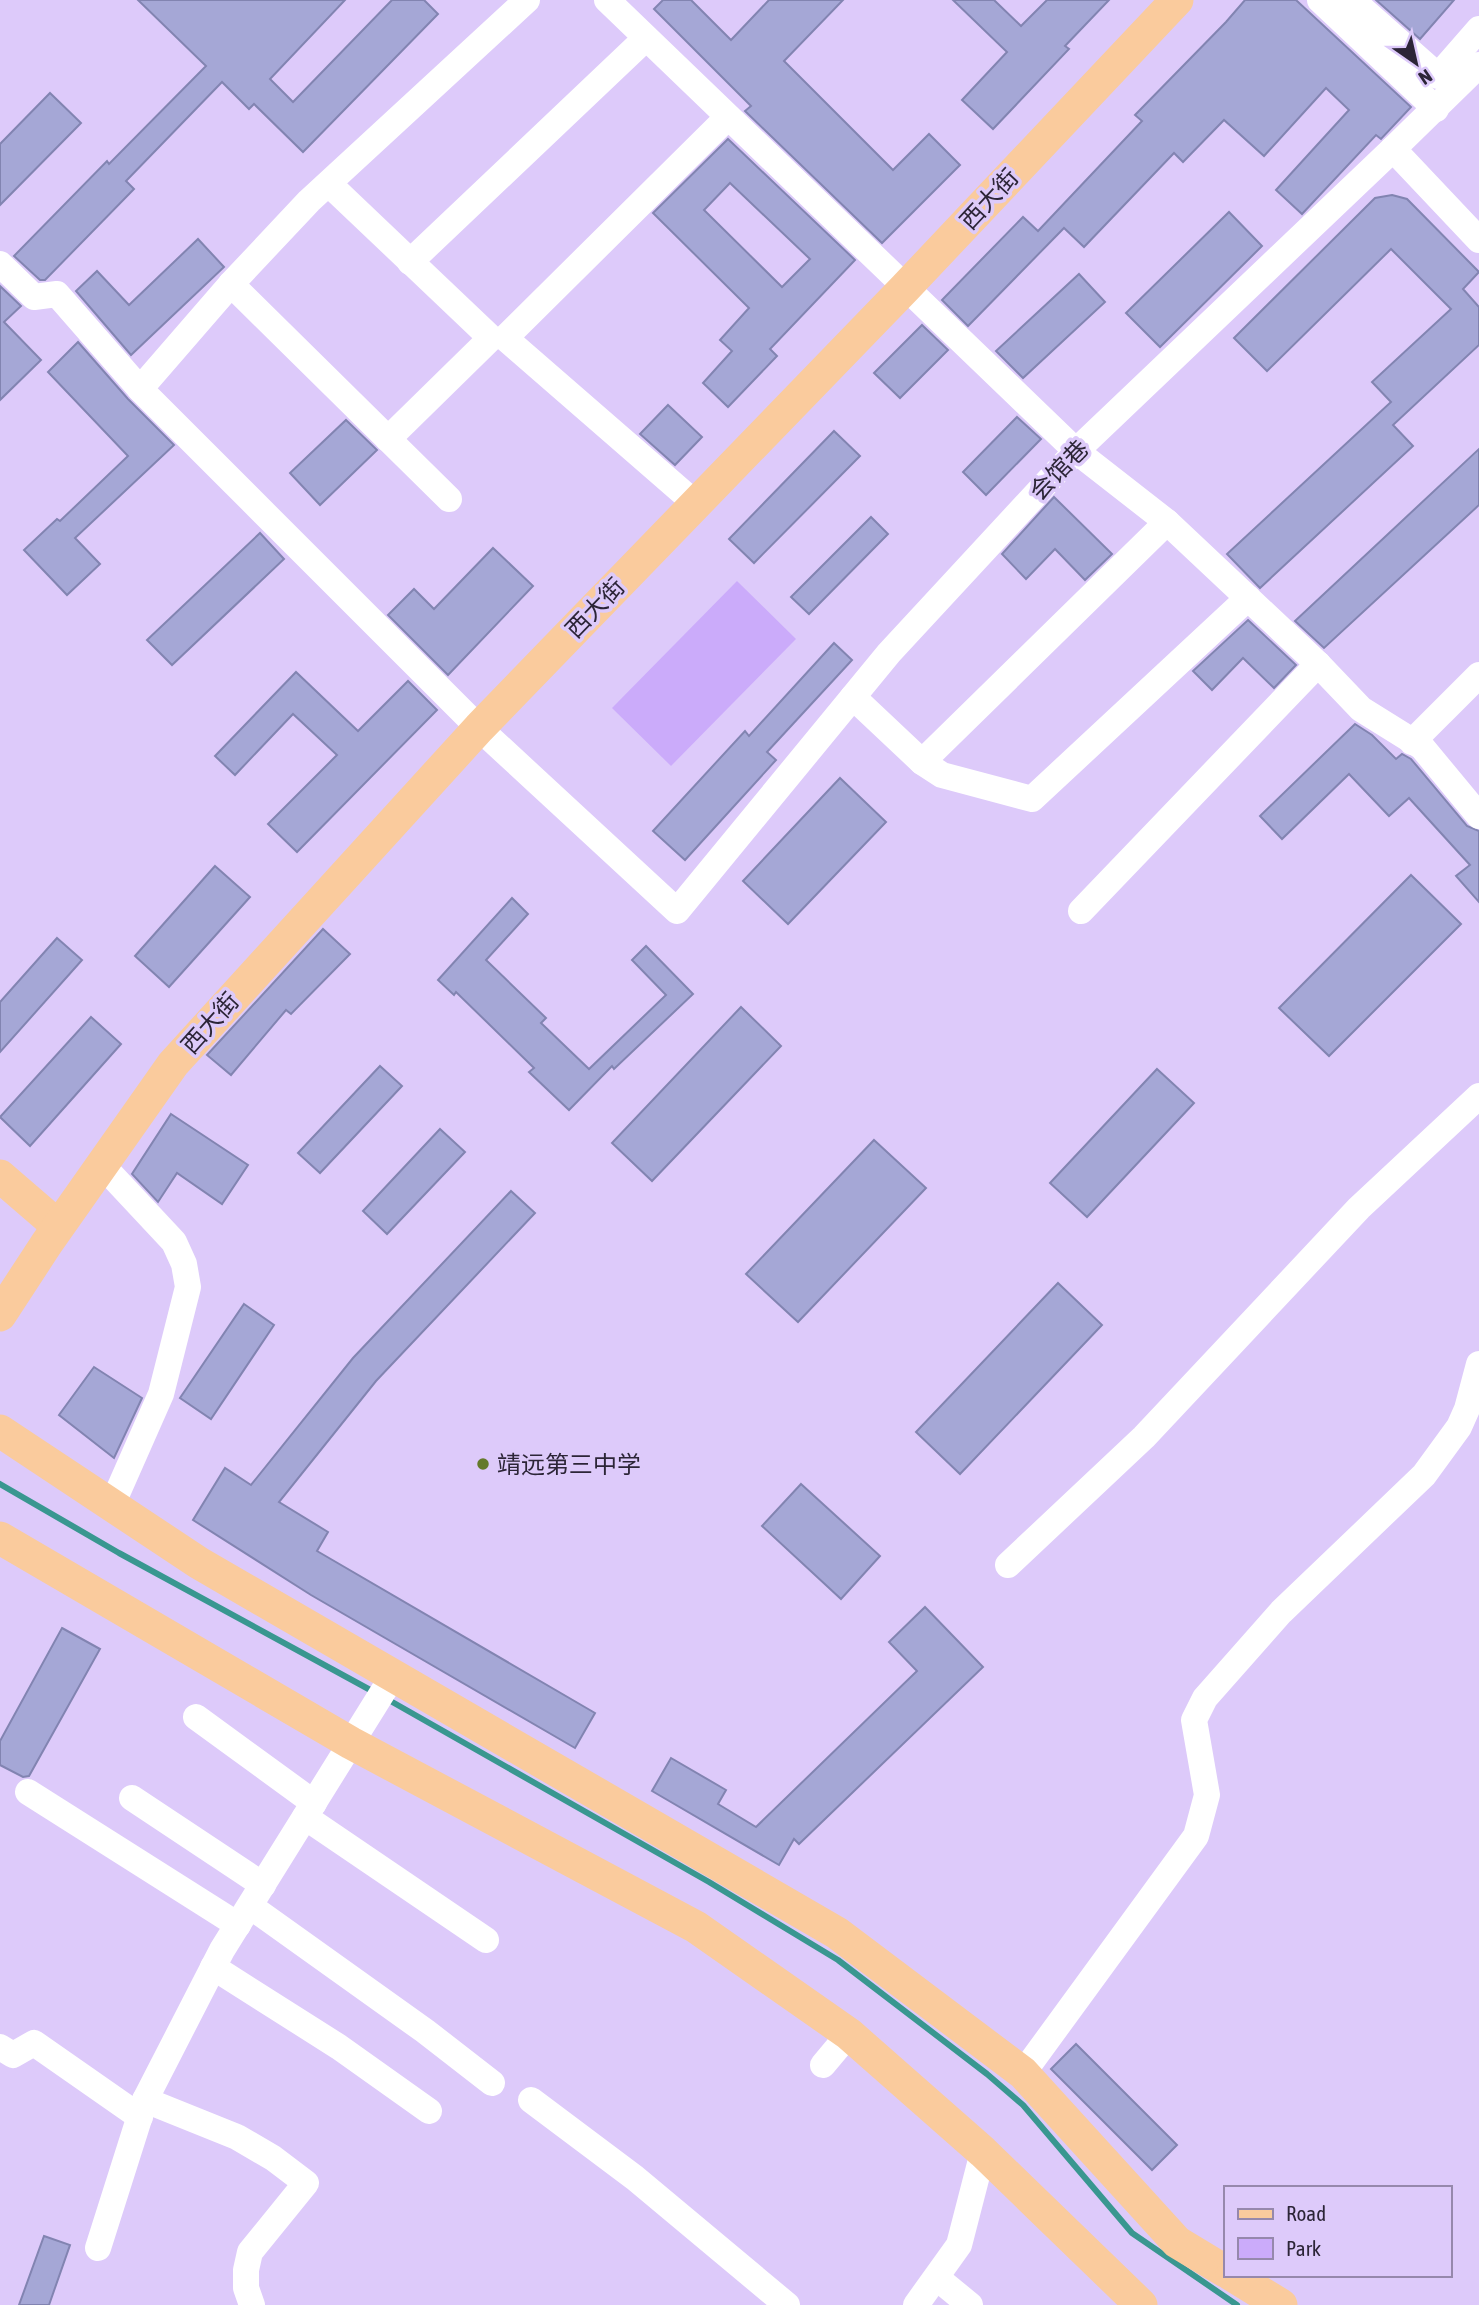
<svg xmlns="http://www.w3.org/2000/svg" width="1479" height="2305" font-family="'Asap Condensed','Noto Sans SC',sans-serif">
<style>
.green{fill:#cbabfa}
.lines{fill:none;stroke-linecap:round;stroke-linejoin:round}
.stream{stroke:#399790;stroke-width:6}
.building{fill:#a5a7d6;stroke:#8284b1;stroke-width:2;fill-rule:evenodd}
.minor{stroke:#fff;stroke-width:26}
.major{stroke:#facb9d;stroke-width:33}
.poi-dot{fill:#64792a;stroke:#ddcafa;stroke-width:2.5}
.labels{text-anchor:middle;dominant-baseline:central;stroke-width:7;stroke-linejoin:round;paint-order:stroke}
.street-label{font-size:24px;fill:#2c2537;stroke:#ddcafa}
.poi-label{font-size:24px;fill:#2c2537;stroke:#ddcafa;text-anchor:start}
</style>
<rect width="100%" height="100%" fill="#ddcafa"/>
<!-- green -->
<polygon class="green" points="737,581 796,639 671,766 612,708"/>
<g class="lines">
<!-- stream -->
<g class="stream">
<polyline points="0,1484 119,1553 374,1692"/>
<polyline points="387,1699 709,1882 838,1960 987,2074 1023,2105 1132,2233 1237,2305"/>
</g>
</g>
<!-- building -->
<g class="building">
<polygon points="138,0 345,0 270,79 293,102 392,0 424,0 438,14 303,152 254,104 249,109 222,82 126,181 134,189 45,280 40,280 14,256 107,161 109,164 206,66"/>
<polygon points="663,0 691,0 731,40 769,0 843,0 784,61 893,170 929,134 960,165 882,243 745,111 751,106 654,9"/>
<polygon points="953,0 994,0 1021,26 1047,0 1109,0 1065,46 1069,49 993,129 962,100 1007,52"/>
<polygon points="1245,0 1296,0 1411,107 1381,139 1376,135 1302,214 1276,190 1349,110 1326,88 1264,156 1224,120 1183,162 1174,153 1084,247 1064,228 968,326 942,300 1023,217 1038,231 1142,121 1135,115 1226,22"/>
<polygon points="1376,0 1454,0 1420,39"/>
<polygon points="50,93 81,123 0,205 0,144"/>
<path d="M728 139 855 260 770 349 777 356 728 407 703 383 732 351 720 340 749 308 653 213ZM730 183 810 259 782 287 704 210Z"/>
<polygon points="1392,195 1407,199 1479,272 1463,289 1479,307 1479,345 1393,425 1413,446 1260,588 1227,554 1391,402 1372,382 1451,309 1391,249 1267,371 1234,338 1375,198"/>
<polygon points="1229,212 1262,246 1160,347 1126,313"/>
<polygon points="198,239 224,267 131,355 76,291 97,271 129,305"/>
<polygon points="1079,274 1105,302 1023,378 996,351"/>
<polygon points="0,286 21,306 4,322 41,360 0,400"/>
<polygon points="922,325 948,350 900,398 874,373"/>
<polygon points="78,342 128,399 174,445 75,538 100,564 67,595 24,550 57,519 60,521 128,456 48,372"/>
<polygon points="668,405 702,437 675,465 640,434"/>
<polygon points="1017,417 1041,439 986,495 963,472"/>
<polygon points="346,420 377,450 320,505 290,473"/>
<polygon points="834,431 860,456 754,563 729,539"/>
<polygon points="1479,449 1479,505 1324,648 1295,621"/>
<polygon points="1054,497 1112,554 1085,580 1055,549 1026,579 1002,554"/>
<polygon points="871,517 888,534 809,614 791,597"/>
<polygon points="260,533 284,559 172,665 147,640"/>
<polygon points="493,548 533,586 448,675 388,615 414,589 434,609"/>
<polygon points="1248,620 1296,665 1274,688 1243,658 1212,690 1193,671"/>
<polygon points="834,643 852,660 767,752 776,760 685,860 653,831 745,731 749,736"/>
<polygon points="296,672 358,731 408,681 437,710 297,852 268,824 337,755 293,714 235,775 215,756"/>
<polygon points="1355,724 1372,735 1396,759 1402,754 1411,759 1467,826 1479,831 1479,902 1456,876 1470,865 1409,798 1389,816 1349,774 1282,839 1260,816"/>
<polygon points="840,778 886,822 788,924 743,881"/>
<polygon points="215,866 250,897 169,987 135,956"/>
<polygon points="1411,875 1461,924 1329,1056 1279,1008"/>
<polygon points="512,898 528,914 486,960 546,1018 541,1023 589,1069 666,995 632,960 646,946 693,994 614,1069 612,1066 569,1110 529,1072 534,1068 456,992 454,995 438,980"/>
<polygon points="323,929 350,954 291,1014 286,1010 231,1075 207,1055"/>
<polygon points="57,938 82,960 0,1052 0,1002"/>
<polygon points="741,1007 781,1046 652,1181 612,1143"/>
<polygon points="91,1017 121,1044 30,1146 0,1117"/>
<polygon points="380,1066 402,1086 320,1173 298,1153"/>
<polygon points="1157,1069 1194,1103 1087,1217 1050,1183"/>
<polygon points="171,1114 248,1165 222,1204 177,1173 158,1202 132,1174"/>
<polygon points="440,1129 465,1152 387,1234 363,1211"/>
<polygon points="874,1140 926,1188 798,1322 746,1274"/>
<polygon points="511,1191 535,1213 376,1381 279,1502 328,1532 317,1551 595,1713 575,1748 311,1595 193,1520 225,1468 251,1485 353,1358"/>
<polygon points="1058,1283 1102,1325 960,1474 916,1432"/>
<polygon points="244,1304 274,1325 211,1419 180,1398"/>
<polygon points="94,1367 142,1398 114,1458 59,1415"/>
<polygon points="801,1484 880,1556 841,1599 762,1526"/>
<polygon points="925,1607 983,1667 799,1844 794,1839 779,1865 652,1791 671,1758 726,1790 718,1804 756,1827 917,1671 889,1642"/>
<polygon points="62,1628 100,1649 29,1776 23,1777 0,1765 0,1741"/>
<polygon points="1076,2044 1177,2145 1152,2170 1051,2069"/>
<polygon points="44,2236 70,2245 49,2305 19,2305"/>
</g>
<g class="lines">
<!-- minor -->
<g class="minor">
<polyline points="527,0 309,201 231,284 140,389 479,728 677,911 889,653 1076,451 1393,149 1479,65"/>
<polyline points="607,0 1076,451 1167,522 1318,664 1361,709 1422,747 1479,816"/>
<polyline points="1320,0 1436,109"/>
<polyline points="1352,0 1438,76 1479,29"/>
<polyline points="1393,149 1479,240"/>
<polyline points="329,184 491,338 388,439"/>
<polyline points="410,262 646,38"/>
<polyline points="0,264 34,297 57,294 140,389"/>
<polyline points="231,284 449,499"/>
<polyline points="696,504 505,338 728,117"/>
<polyline points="853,697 922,762 942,775 1032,799 1248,598"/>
<polyline points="1412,742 1479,675"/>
<polyline points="922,762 1167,522"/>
<polyline points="1081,911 1318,664"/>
<polyline points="102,1165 174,1242 184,1264 188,1287 161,1394 112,1505"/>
<polyline points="1008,1565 1144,1437 1359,1208 1479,1096"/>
<polyline points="196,1717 314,1803"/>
<polyline points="28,1792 238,1925"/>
<polyline points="132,1798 263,1885"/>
<polyline points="305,1817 486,1940"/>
<polyline points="250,1906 425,2031 492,2083"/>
<polyline points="213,1967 339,2047 429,2111"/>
<polyline points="0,2047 13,2055 34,2043 140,2117"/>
<polyline points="823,2065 849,2034"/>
<polyline points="1023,2073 1196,1836 1207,1795 1194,1720 1205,1698 1281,1612 1424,1475 1459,1427 1467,1409 1479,1364"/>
<polyline points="145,2100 237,2137 273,2158 306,2183 250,2252 246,2270 246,2288 252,2305"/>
<polyline points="531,2100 635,2178 787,2305"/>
<polyline points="98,2248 145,2100 222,1950 394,1674"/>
<polyline points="937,2278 970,2305"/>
<polyline points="916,2305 959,2245 983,2152"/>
</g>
<!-- major -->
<g class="major">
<polyline points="0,1176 58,1226"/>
<polyline points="0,1315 47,1243 173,1064 479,728 905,288 1177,0"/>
<polyline points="0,1431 199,1563 837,1933 1023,2073 1177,2242 1225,2271"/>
<polyline points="0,1538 351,1743 696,1927 849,2034 983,2152 1141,2305"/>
<polyline points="1232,2275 1281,2305"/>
</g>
</g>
<!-- markers -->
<circle class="poi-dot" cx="483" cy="1464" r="7"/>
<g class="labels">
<!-- street labels -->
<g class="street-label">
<text transform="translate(989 199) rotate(-47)">西大街</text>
<text transform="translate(1059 470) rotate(-46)">会馆巷</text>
<text transform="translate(595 608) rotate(-46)">西大街</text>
<text transform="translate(210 1023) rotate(-48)">西大街</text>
</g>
<!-- poi labels -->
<g class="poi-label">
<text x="497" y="1464">靖远第三中学</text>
</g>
</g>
<!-- legend -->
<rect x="1224" y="2186" width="228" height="91" fill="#ddcafa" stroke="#9688ac" stroke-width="2"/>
<rect x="1238" y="2209" width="35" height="10" fill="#facb9d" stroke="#9688ac" stroke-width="2"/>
<text x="1286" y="2221" font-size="21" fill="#2c2537">Road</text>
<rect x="1238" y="2238" width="35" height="21" fill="#cbabfa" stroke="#9688ac" stroke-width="2"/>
<text x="1286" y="2256" font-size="21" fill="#2c2537">Park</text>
<!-- north arrow -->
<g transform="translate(1416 63) rotate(146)" stroke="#ddcafa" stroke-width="5" paint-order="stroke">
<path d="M0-5L12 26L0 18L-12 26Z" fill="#2c2537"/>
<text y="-10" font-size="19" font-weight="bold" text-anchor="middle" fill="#2c2537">N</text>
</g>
</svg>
